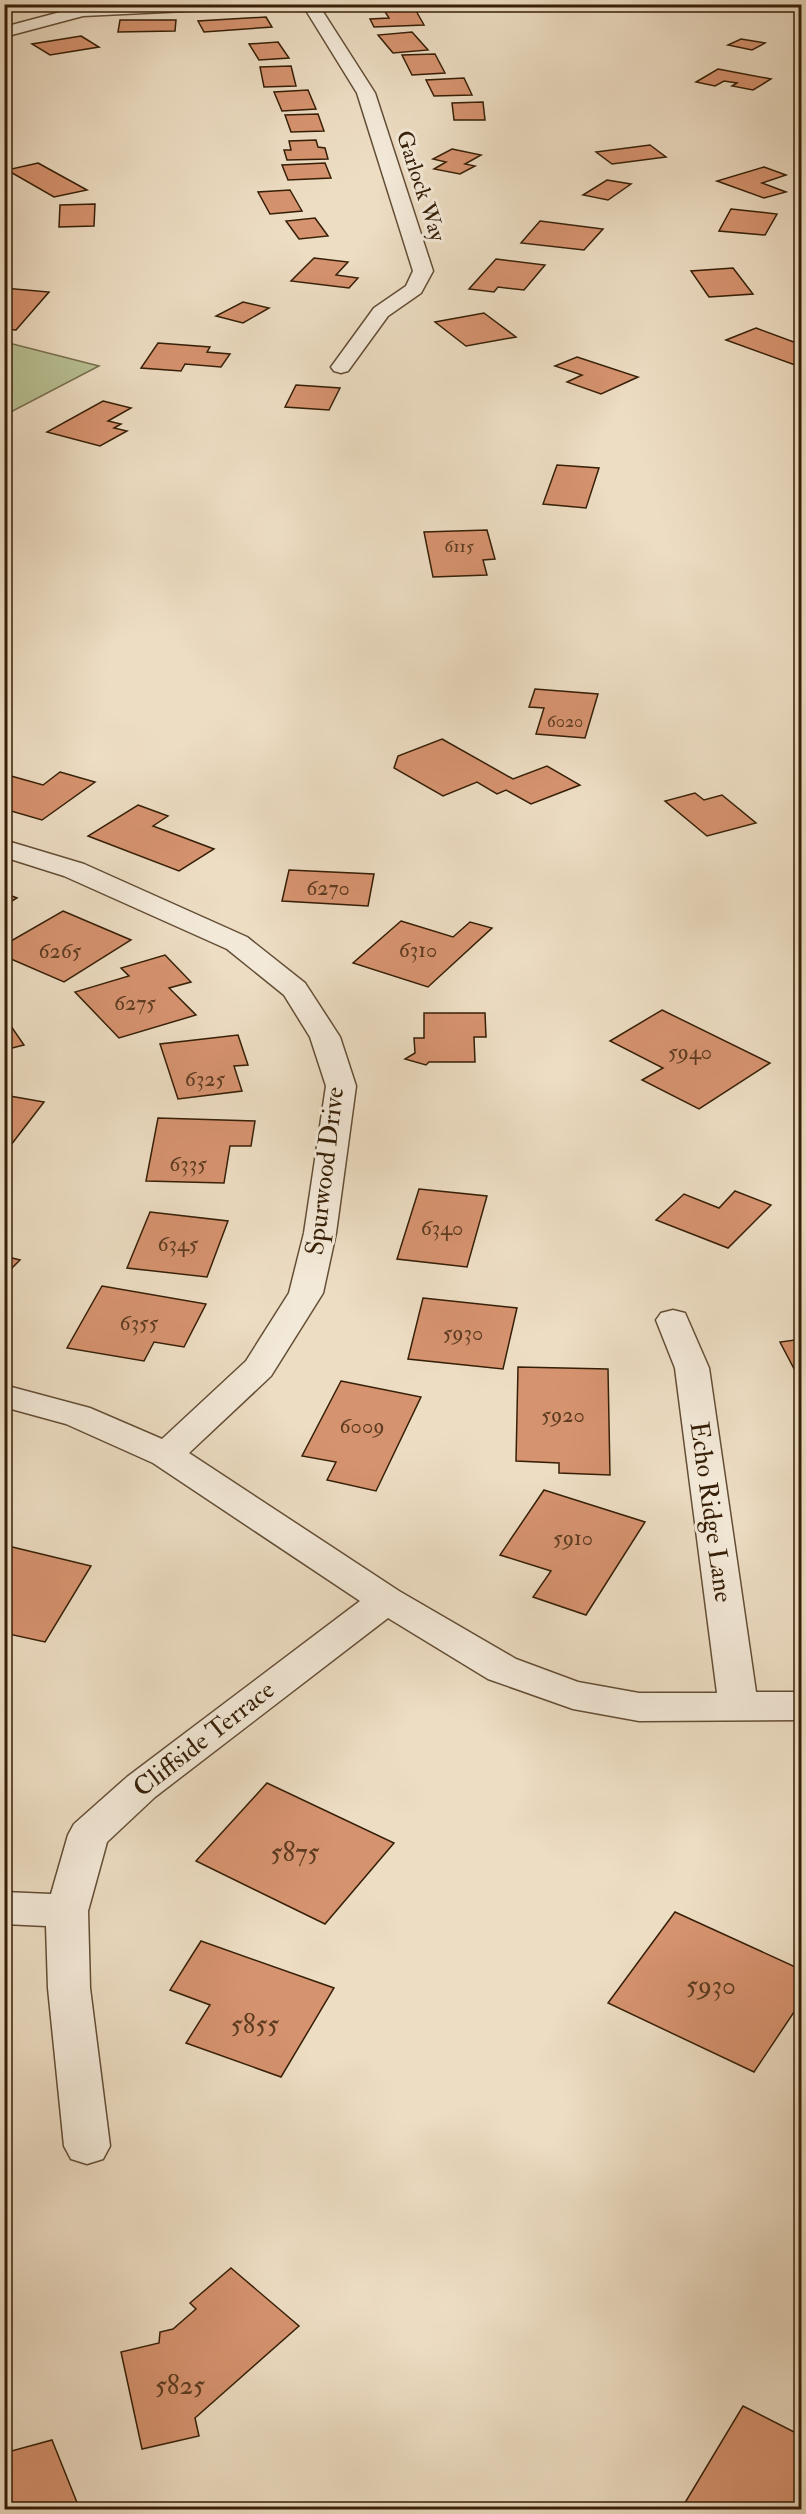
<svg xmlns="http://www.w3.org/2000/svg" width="806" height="2514" font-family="'IM FELL Double Pica',serif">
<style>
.green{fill:#b8c194;stroke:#77704e;stroke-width:1.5}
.building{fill:#d6936f;stroke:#361f07;stroke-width:1.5}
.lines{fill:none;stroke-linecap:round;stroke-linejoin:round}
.street-casing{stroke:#644e36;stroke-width:3}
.street{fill:#f3e9d8;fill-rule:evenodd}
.labels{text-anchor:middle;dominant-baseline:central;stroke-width:6;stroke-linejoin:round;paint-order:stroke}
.far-number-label{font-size:18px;fill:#5e3c21}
.far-street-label{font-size:22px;fill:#361f07;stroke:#f3e9d8}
.number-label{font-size:22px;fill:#5e3c21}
.street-label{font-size:26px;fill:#361f07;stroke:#f3e9d8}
.near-number-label{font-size:27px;fill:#5e3c21}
</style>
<rect width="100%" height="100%" fill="#edddc3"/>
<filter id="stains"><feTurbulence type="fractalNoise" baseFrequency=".00333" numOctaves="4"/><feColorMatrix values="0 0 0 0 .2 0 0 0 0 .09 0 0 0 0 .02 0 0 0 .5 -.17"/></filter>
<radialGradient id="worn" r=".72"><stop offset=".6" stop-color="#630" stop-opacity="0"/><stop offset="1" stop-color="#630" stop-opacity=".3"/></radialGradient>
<!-- green -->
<polygon class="green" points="4,342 5,342 99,366 5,415"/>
<!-- building -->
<g class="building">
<polygon points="415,9 424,25 374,27 370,19 389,18 384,10"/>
<polygon points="266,17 272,27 204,32 198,21"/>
<polygon points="120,20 176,20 175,31 118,32"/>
<polygon points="412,32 428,50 393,53 378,35"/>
<polygon points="81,36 99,47 50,55 32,44"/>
<polygon points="741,39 765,43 752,50 728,45"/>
<polygon points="278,42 289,58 259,60 249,44"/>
<polygon points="435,54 445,73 412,75 402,55"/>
<polygon points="291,66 296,86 264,87 260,67"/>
<polygon points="718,69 771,79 753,90 732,86 737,83 724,81 715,86 696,82"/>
<polygon points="464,78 472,95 434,96 426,80"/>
<polygon points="308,90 316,109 282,111 274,92"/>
<polygon points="483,102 485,120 454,120 452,103"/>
<polygon points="318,114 324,131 291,132 285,115"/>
<polygon points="316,140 318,147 325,148 328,159 287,160 284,150 291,150 289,141"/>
<polygon points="650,145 666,157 612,164 596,152"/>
<polygon points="452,149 481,155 465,164 475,166 460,174 434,169 446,162 433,159"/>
<polygon points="38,163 87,190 54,197 7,170"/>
<polygon points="325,163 331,178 288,180 282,165"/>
<polygon points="764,167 786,175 762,183 786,192 764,198 717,181"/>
<polygon points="607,180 631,184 608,200 583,195"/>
<polygon points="290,190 302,211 270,214 258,192"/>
<polygon points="95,204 94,226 59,227 60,205"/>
<polygon points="731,209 777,214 765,235 719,231"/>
<polygon points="315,218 328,236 299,239 286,221"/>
<polygon points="540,221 603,229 584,250 521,243"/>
<polygon points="314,258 348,262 336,275 358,278 349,288 291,281"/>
<polygon points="496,259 545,265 524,290 498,287 494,292 469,289"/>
<polygon points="733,268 753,294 709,297 691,271"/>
<polygon points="4,288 49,292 16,330 4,329"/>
<polygon points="243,302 269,308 243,323 216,316"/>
<polygon points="484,313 516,337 466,346 435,322"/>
<polygon points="756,328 802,345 802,363 795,365 726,340"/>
<polygon points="158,343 210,347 207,352 230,354 221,367 185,364 181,371 141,368"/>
<polygon points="577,357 638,377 601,394 567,382 582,375 555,366"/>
<polygon points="296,385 340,388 329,410 285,407"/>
<polygon points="103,401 131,408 108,421 121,424 114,428 127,431 100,446 47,432"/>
<polygon points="557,465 599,468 586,508 543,504"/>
<polygon points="487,530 495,559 483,560 487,575 433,577 424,532"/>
<polygon points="535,689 598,694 585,738 536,734 544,708 529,707"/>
<polygon points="442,739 513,779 547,766 580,785 531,804 506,790 497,794 477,782 443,796 394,768 398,756"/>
<polygon points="60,772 95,782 42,820 4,809 4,774 43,785"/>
<polygon points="695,793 704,800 722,795 756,823 707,836 665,801"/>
<polygon points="138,805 168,816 153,826 214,849 179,871 88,836"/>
<polygon points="289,870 374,874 368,906 282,901"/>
<polygon points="4,893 17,898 4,906"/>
<polygon points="63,911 131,940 64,982 4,956 4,945"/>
<polygon points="401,921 453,937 470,922 492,928 428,987 353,963"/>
<polygon points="165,955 191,982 169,988 196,1015 119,1038 75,992 129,976 121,968"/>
<polygon points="662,1010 770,1063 699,1109 642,1080 663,1068 610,1041"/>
<polygon points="424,1013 485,1013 486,1037 474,1037 475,1062 429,1062 426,1065 405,1059 415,1053 414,1038 424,1038"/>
<polygon points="4,1016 24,1045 4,1050"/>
<polygon points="238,1035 248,1065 234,1066 242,1091 178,1099 160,1044"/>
<polygon points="4,1095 44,1102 4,1154"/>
<polygon points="158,1118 255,1121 251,1146 230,1146 224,1183 146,1181"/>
<polygon points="419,1189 487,1196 467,1267 397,1259"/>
<polygon points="735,1191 771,1205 728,1248 656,1220 684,1194 719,1208"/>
<polygon points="150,1212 228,1221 207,1277 127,1268"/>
<polygon points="4,1256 20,1260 4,1276"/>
<polygon points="102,1286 206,1304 184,1347 154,1342 144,1361 67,1348"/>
<polygon points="423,1298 517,1308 503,1369 408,1359"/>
<polygon points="802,1339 802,1384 780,1342"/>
<polygon points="518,1367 608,1369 610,1475 559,1473 559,1463 516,1461"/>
<polygon points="341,1381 421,1397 376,1491 327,1480 336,1462 302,1456"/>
<polygon points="801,1461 802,1461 802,1506 798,1506"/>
<polygon points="544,1490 645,1522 586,1615 533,1597 551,1571 500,1555"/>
<polygon points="4,1545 91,1566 45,1642 4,1633"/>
<polygon points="267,1783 394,1843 325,1924 196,1861"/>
<polygon points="675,1912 802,1970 802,2000 754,2072 608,2003"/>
<polygon points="201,1941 334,1988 281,2077 186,2043 210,2005 170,1990"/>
<polygon points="231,2268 299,2326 195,2418 199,2436 142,2449 121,2352 159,2343 160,2332 173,2329 196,2309 190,2303"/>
<polygon points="743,2406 802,2436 802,2510 689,2510 683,2506"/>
<polygon points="52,2440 80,2510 4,2510 4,2453"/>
</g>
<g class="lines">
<defs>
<g id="street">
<polygon points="117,4 235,4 227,9 83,16 4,37 4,27 83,6"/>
<polygon points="302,4 318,4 375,93 433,271 421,293 388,316 348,371 341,373 334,371 331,367 334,363 374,308 406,286 413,271 357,93"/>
<polygon points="4,840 84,864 247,937 305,983 340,1037 356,1086 336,1233 323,1293 271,1376 189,1453 399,1591 516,1659 578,1682 639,1693 717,1693 675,1368 656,1320 661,1313 673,1310 685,1313 709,1368 756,1692 802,1692 802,1720 639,1721 573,1709 488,1679 388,1618 155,1797 107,1842 88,1911 90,1988 110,2146 103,2159 87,2164 71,2159 64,2146 48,1988 46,1926 4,1924 4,1892 51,1894 68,1835 74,1824 127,1777 360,1601 153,1463 66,1424 4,1407 4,1385 90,1408 162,1439 246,1361 289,1293 304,1233 326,1086 310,1037 284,995 227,949 64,876 4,857"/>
</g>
</defs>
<!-- street casing -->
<use href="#street" class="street-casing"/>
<!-- street -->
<use href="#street" class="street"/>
</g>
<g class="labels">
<!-- far-number labels -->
<g class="far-number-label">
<text x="459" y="546">6115</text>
<text x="565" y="721">6020</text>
</g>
<!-- far-street labels -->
<g class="far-street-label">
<text transform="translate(421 186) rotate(72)">Garlock Way</text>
</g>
<!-- number labels -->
<g class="number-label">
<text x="328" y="888">6270</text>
<text x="418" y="950">6310</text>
<text x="60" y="951">6265</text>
<text x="135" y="1003">6275</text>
<text x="690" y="1052">5940</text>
<text x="205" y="1079">6325</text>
<text x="188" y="1164">6335</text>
<text x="442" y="1228">6340</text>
<text x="178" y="1244">6345</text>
<text x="139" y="1323">6355</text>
<text x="463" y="1333">5930</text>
<text x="563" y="1415">5920</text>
<text x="362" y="1426">6009</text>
<text x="573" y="1538">5910</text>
</g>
<!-- street labels -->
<g class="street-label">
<text transform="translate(325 1171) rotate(-83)">Spurwood Drive</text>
<text transform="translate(711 1512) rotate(82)">Echo Ridge Lane</text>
<text transform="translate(204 1739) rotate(-38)">Cliffside Terrace</text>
</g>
<!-- near-number labels -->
<g class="near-number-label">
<text x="295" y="1852">5875</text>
<text x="711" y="1985">5930</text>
<text x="255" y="2024">5855</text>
<text x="180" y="2385">5825</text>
</g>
</g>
<!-- margin -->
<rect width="806" height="2514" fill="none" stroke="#edddc3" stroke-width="24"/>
<rect x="6" y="6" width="794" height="2502" fill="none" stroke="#361f07" stroke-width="3"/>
<rect x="12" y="12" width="782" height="2490" fill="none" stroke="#361f07" stroke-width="1.5"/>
<rect width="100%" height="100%" filter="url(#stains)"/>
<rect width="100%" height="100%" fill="url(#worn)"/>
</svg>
